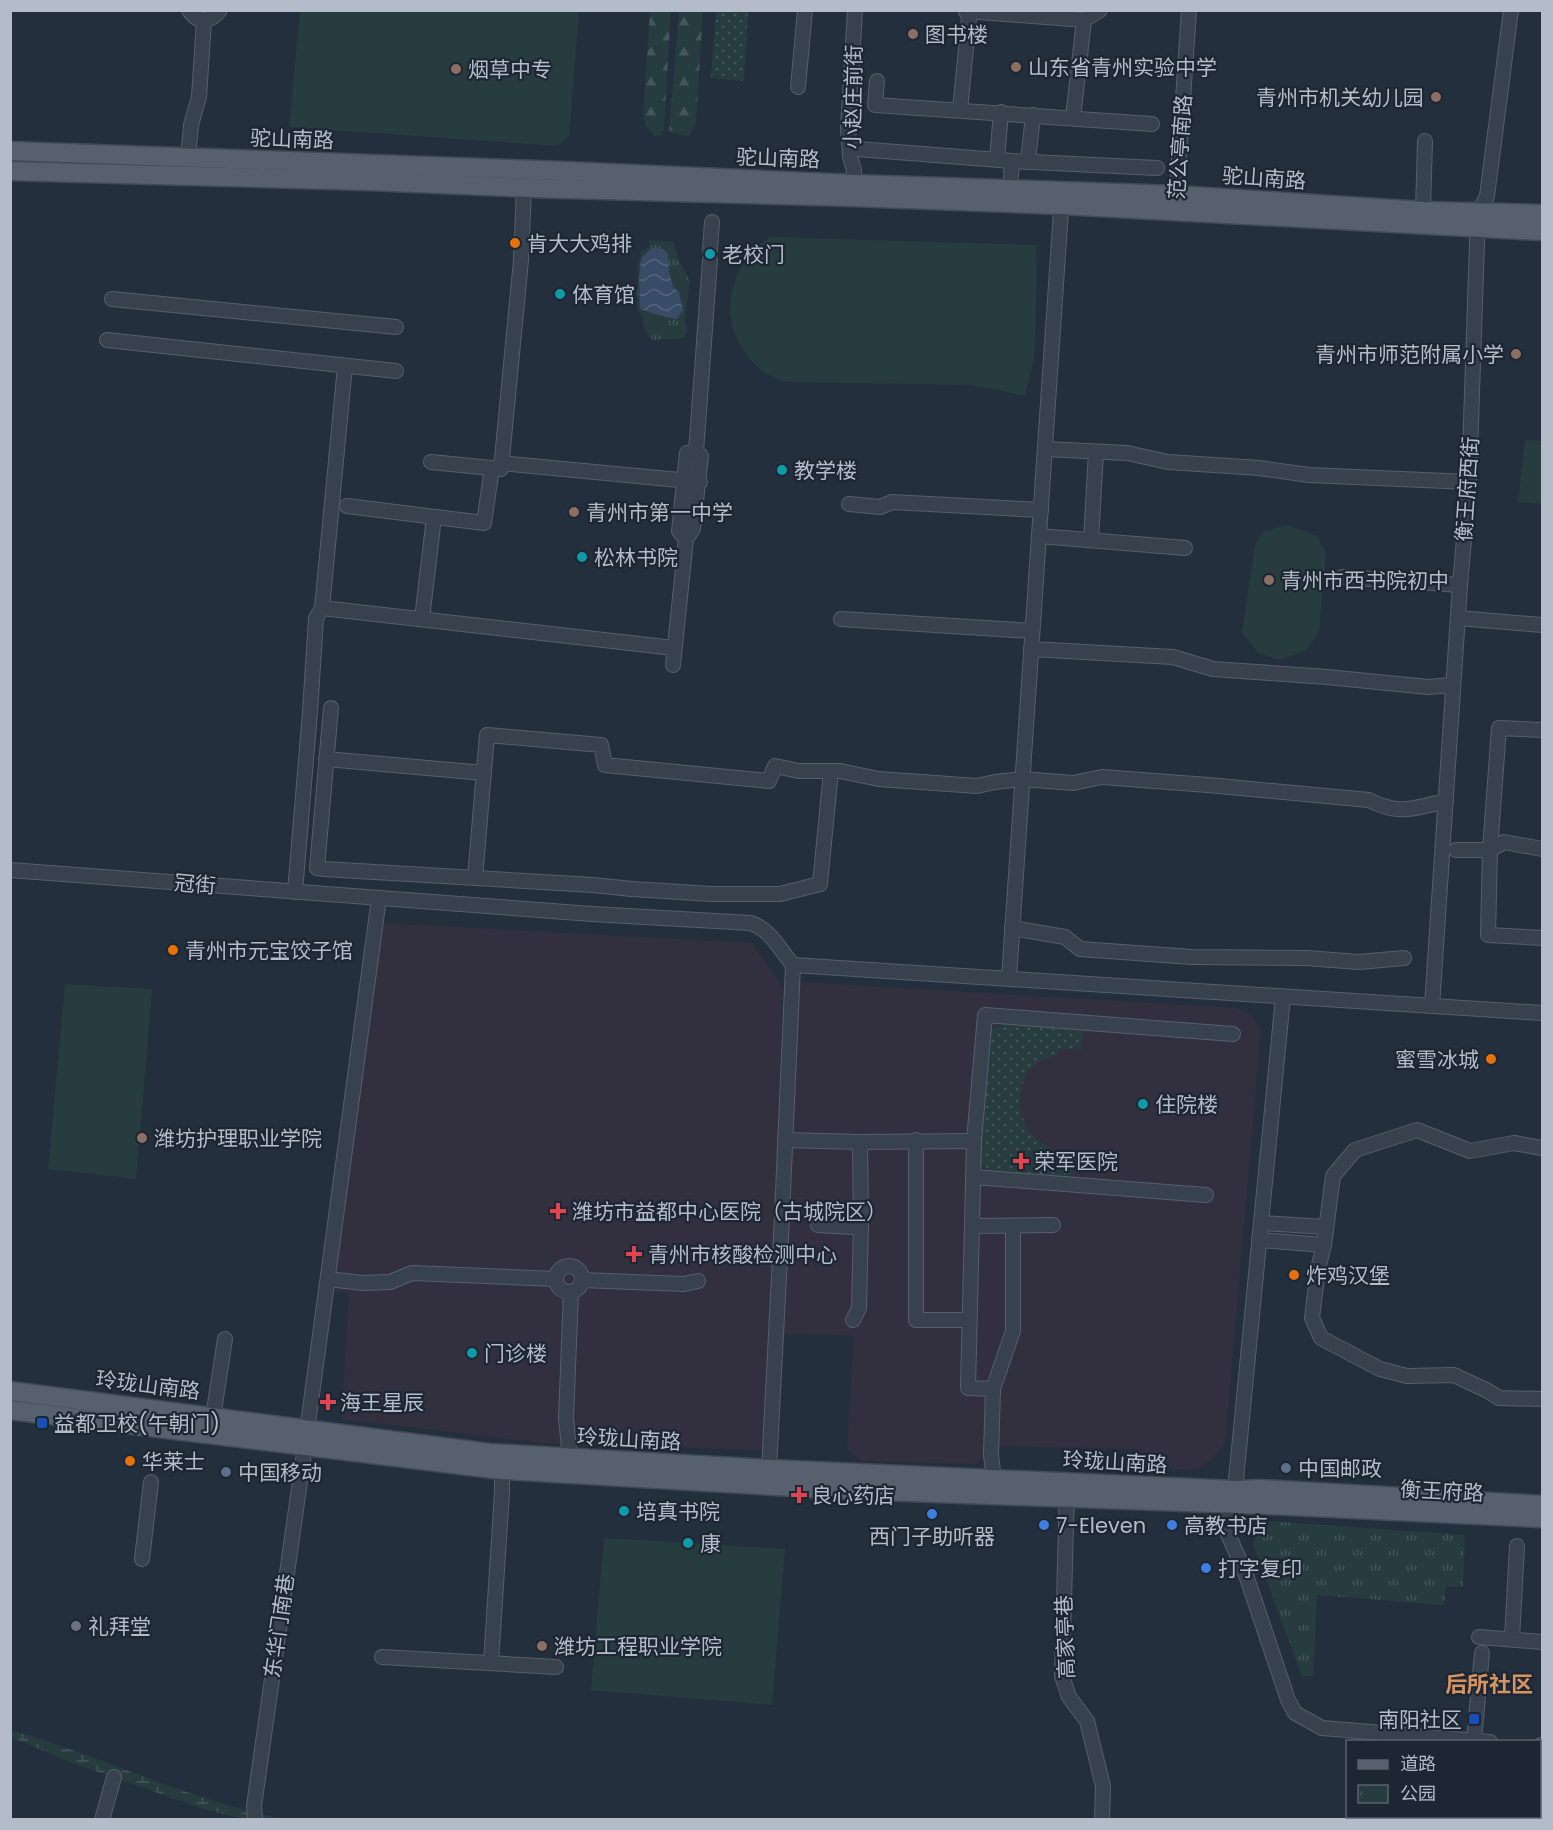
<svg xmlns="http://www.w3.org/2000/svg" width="1553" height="1830" font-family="Poppins,'Noto Sans SC',sans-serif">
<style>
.medical{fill:#32303f}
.grass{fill:url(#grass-dots)}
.forest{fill:url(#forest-firs)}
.wetland{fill:url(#wetland-marsh)}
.park{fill:url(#park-tufts)}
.pitch{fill:#263c3f}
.water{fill:url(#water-waves)}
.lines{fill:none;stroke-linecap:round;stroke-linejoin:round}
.minor-casing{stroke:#565f6c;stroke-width:16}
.major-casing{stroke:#414a57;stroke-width:21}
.minor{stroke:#38414e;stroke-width:14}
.major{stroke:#56606e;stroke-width:18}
.education-dot{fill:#8d6e63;stroke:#1d2633;stroke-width:2}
.food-dot{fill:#e8710a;stroke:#1d2633;stroke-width:2}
.culture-dot{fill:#0f9aa8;stroke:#1d2633;stroke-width:2}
.health-dot{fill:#e0444e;stroke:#1d2633;stroke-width:2}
.transit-dot{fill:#1a4fb4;stroke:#1d2633;stroke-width:2}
.service-dot{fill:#5c6f8a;stroke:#1d2633;stroke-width:2}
.shop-dot{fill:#3f7fe0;stroke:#1d2633;stroke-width:2}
.worship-dot{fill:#6b7280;stroke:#1d2633;stroke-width:2}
.labels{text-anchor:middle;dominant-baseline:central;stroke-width:4.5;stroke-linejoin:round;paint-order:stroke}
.poi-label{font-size:21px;fill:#b4bcc9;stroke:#1d2633;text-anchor:start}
.street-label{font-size:21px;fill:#b4bcc9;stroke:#1d2633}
.neighbourhood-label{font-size:22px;font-weight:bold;fill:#d59563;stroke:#1d2633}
</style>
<defs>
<pattern id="grass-dots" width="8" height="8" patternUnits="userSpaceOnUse" patternTransform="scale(1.5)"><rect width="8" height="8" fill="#263c3f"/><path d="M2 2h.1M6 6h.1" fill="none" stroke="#435659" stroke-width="1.8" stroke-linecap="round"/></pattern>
<pattern id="forest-firs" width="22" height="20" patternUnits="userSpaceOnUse" patternTransform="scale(1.5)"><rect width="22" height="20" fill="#263c3f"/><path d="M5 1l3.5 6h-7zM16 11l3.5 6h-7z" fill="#435659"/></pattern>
<pattern id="wetland-marsh" width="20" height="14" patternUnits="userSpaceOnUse" patternTransform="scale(1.5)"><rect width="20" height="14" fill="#263c3f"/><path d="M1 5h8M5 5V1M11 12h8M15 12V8" fill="none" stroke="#435659"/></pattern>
<pattern id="park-tufts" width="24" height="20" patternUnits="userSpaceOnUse" patternTransform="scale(1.5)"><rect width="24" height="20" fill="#263c3f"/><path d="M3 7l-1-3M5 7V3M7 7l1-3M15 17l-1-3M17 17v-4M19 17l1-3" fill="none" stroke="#435659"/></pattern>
<pattern id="water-waves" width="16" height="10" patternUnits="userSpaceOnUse" patternTransform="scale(1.5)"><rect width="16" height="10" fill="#394c67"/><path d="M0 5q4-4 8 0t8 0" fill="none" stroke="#53647b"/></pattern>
</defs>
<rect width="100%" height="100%" fill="#242f3e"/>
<!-- medical -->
<g class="medical">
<polygon points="383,923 752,943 783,988 766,1450 553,1444 342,1419 349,1293 330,1291"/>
<polygon points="799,982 1236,1008 1251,1015 1261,1029 1225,1443 1212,1459 1197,1470 1135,1467 1135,1449 1000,1446 999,1456 983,1454 976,1464 861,1461 847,1449 854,1335 783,1334 795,1087"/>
</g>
<!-- grass -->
<g class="grass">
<polygon points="716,11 748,11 744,81 711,78"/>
<path d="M1002 1024 1083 1031 1081 1050 1059 1049 1058 1055C1047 1057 1036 1062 1029 1070 1026 1074 1024 1079 1023 1084 1014 1108 1025 1138 1051 1147V1153L1073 1156 1071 1178 990 1171 980 1162 989 1032Z"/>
</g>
<!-- forest -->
<g class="forest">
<polygon points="650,11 671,11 664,126 662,135 654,136 646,125 643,116"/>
<polygon points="679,11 703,11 696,122 689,136 679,135 669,132"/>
</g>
<!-- wetland -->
<path class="wetland" d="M10 1730C103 1756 190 1801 285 1819H244L204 1809 67 1761 11 1737Z"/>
<!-- park -->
<g class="park">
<polygon points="649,240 673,242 680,262 690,282 685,316 687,332 684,338 653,340 645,330 642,317 637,307 638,266 641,251 650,246"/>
<path d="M1265 1521 1465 1535 1463 1587 1446 1586 1444 1605 1317 1595 1313 1676H1302L1254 1547C1254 1535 1255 1528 1265 1521Z"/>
</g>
<!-- pitch -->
<g class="pitch">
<polygon points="300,11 579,11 569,136 558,146 289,127"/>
<path d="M771 237 1036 245 1037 274 1034 359 1025 396 973 385 786 382C775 378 766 375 758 367 742 354 731 330 730 310 729 294 739 266 749 254 754 247 764 242 771 237Z"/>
<polygon points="1525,440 1542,441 1542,504 1518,502"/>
<polygon points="1288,525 1317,536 1326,553 1319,632 1307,650 1280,660 1258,653 1242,632 1255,545 1264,531"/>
<polygon points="65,984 152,989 136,1179 48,1169"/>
<polygon points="604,1538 785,1549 772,1705 591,1690"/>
</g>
<!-- water -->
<polygon class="water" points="652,248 662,249 668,253 669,272 673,286 679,293 683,310 677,319 665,317 640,309 639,277 642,257"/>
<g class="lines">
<defs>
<g id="minor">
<path d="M189 10C197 23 211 23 220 10"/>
<polyline points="966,11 1084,20"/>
<polyline points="877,81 875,105 1152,124"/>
<polyline points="798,87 805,10"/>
<polyline points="960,110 969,18 966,10"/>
<polyline points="1073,118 1084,20 1100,10"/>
<polyline points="858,149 1012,161 1157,168"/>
<polyline points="188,158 191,125 199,97 204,21"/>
<polyline points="997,159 1001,112"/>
<polyline points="1028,161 1033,115"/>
<polyline points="1011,176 1012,161"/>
<polyline points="853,184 854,170 850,157 848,128 855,10"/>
<polyline points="1176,203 1189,10"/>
<polyline points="1423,211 1425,141"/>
<polyline points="710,249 712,222"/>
<polyline points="112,299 396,327"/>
<polyline points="107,340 396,371"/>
<polyline points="1045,449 1127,453 1168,462 1259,468 1309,475 1469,482"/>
<polyline points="431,462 501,469 521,260 524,188"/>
<polyline points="501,463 700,482"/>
<polyline points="849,504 880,507 892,502 1041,510"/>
<polyline points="347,506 484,523 492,468"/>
<polyline points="1039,536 1185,548"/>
<polyline points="686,539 679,531 687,453 696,452"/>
<polyline points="1091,540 1096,452"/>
<polyline points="1342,577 1460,585"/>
<polyline points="322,608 674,648"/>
<polyline points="1458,618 1542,625"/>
<polyline points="422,619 434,517"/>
<polyline points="841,619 1032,631"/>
<polyline points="1031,649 1173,657 1213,669 1327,677 1428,687 1453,685"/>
<polyline points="673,665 686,539 693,529 701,456 696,452 710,260"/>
<polyline points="331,708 317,868 324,869 593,885 632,889 712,894 780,894 820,884 831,771"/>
<polyline points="1542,730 1499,728 1490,850 1488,935 1542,938"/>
<polyline points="326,759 484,773"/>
<polyline points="1456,850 1490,850 1504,842 1542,849"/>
<path d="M10 870 592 914 751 923C771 930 780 950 793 965L1542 1013"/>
<path d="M475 878 487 735 601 745 605 765 769 781 775 766 799 771H840L879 779 977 786 995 782 1022 779 1073 783 1102 777 1208 785 1369 800C1400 816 1414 808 1446 801"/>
<polyline points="295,892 310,712 316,618 322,608 345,366"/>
<polyline points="1012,928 1065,937 1080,949 1192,957 1306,958 1359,962 1404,958"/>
<polyline points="1009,978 1062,196"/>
<polyline points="1283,997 1235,1490 1232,1505 1228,1519 1228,1534 1246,1575 1288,1700 1295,1713 1322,1728 1490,1742"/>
<polyline points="1432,1006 1460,585 1469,482 1478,213 1487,196 1511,10"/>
<polyline points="785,1140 860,1142 974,1141"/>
<polyline points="916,1140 916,1320 970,1320"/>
<polyline points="1542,1148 1514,1143 1470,1151 1417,1130 1355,1150 1333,1176 1324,1245 1318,1269 1312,1318 1321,1338 1380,1369 1407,1376 1454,1375 1488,1391 1499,1398 1542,1399"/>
<polyline points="973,1177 1206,1195"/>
<polyline points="1261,1223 1325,1227"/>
<polyline points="818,1225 852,1227 861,1223"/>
<polyline points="972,1226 1053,1225"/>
<polyline points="1259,1240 1324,1245"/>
<circle cx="569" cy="1279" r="13"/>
<polyline points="328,1279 363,1283 390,1282 412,1273 556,1279"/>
<polyline points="582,1280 684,1284 698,1281"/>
<polyline points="853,1320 859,1308 861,1223 860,1142"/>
<polyline points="993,1389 968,1388 974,1141 985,1015 1233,1034"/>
<polyline points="213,1417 225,1339"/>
<polyline points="570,1458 566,1418 571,1292"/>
<polyline points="769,1469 781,1238 793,965"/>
<polyline points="994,1479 991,1455 993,1389 1013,1331 1013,1226"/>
<polyline points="1067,1489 1062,1676 1069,1697 1087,1721 1103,1786 1102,1820"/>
<polyline points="142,1559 151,1482"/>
<polyline points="1479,1637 1542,1642"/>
<polyline points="1512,1639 1517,1546"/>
<polyline points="382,1657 556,1667"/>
<polyline points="491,1663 502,1492 502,1470"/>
<polyline points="1474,1740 1482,1653"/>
<polyline points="1540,1757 1541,1745"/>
<polyline points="102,1820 114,1777"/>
<polyline points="255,1820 254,1806 305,1446 379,898"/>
<polyline points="1534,1820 1534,1816"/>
</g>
<g id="major">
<polyline points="10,151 564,171 853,184 1177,195 1423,211 1542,214"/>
<polyline points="10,171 369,181 531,188 853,197 1061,205 1542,231"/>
<polyline points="10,1391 489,1453 769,1469 1235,1490 1260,1489 1542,1505"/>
<polyline points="10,1410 502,1470 827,1489 1268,1505 1542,1518"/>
</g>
</defs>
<!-- minor casing -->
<use href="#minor" class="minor-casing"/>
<!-- major casing -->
<use href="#major" class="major-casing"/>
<!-- minor -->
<use href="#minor" class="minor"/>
<!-- major -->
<use href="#major" class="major"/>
</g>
<!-- markers -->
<g class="education-dot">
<circle cx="913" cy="34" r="6"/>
<circle cx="1016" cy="67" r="6"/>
<circle cx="456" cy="69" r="6"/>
<circle cx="1436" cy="97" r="6"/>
<circle cx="1516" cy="354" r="6"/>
<circle cx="574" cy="512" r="6"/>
<circle cx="1269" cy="580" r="6"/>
<circle cx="142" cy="1138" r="6"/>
<circle cx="542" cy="1646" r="6"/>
</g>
<g class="food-dot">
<circle cx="515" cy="243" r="6"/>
<circle cx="173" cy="950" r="6"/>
<circle cx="1491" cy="1059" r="6"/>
<circle cx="1294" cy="1275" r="6"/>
<circle cx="130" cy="1461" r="6"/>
</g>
<g class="culture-dot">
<circle cx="710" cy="254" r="6"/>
<circle cx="560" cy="294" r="6"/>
<circle cx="782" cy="470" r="6"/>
<circle cx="582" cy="557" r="6"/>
<circle cx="1143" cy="1104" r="6"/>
<circle cx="472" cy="1353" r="6"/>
<circle cx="624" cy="1511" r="6"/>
<circle cx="688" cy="1543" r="6"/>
</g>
<g class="health-dot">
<path d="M1018 1152h6v6h6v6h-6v6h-6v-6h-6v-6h6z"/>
<path d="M555 1202h6v6h6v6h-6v6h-6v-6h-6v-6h6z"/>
<path d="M631 1245h6v6h6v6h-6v6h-6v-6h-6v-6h6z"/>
<path d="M325 1393h6v6h6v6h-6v6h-6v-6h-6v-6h6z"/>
<path d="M796 1486h6v6h6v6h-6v6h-6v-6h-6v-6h6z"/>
</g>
<g class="transit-dot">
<rect x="36" y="1417" width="12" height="12" rx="3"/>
<rect x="1468" y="1713" width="12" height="12" rx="3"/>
</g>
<g class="service-dot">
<circle cx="1286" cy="1468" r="6"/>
<circle cx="226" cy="1472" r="6"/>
</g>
<g class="shop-dot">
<circle cx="932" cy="1514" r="6"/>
<circle cx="1044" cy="1525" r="6"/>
<circle cx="1172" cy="1525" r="6"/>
<circle cx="1206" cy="1568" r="6"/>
</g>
<circle class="worship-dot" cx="76" cy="1626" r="6"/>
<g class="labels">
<!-- poi labels -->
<g class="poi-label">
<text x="925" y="34">图书楼</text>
<text x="1028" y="67">山东省青州实验中学</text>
<text x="468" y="69">烟草中专</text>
<text x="1424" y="97" text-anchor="end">青州市机关幼儿园</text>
<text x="527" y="243">肯大大鸡排</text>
<text x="722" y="254">老校门</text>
<text x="572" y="294">体育馆</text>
<text x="1504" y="354" text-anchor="end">青州市师范附属小学</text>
<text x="794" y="470">教学楼</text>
<text x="586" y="512">青州市第一中学</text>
<text x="594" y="557">松林书院</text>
<text x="1281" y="580">青州市西书院初中</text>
<text x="185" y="950">青州市元宝饺子馆</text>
<text x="1479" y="1059" text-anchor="end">蜜雪冰城</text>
<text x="1155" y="1104">住院楼</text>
<text x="154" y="1138">潍坊护理职业学院</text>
<text x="1034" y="1161">荣军医院</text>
<text x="572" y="1211">潍坊市益都中心医院（古城院区）</text>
<text x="648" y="1254">青州市核酸检测中心</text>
<text x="1306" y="1275">炸鸡汉堡</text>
<text x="484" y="1353">门诊楼</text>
<text x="340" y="1402">海王星辰</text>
<text x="54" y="1423">益都卫校(午朝门)</text>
<text x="142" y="1461">华莱士</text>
<text x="1298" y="1468">中国邮政</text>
<text x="238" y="1472">中国移动</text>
<text x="811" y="1495">良心药店</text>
<text x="636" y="1511">培真书院</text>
<text x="1056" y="1525">7-Eleven</text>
<text x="1184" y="1525">高教书店</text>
<text x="932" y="1536" text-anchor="middle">西门子助听器</text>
<text x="700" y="1543">康</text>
<text x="1218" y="1568">打字复印</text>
<text x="88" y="1626">礼拜堂</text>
<text x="554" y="1646">潍坊工程职业学院</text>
<text x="1462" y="1719" text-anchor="end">南阳社区</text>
</g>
<!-- street labels -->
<g class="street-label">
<text transform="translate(853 97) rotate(-89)">小赵庄前街</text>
<text transform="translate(292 139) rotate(2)">驼山南路</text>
<text transform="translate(1180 147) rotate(-86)">范公亭南路</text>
<text transform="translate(778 158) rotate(2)">驼山南路</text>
<text transform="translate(1264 178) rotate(4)">驼山南路</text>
<text transform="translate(1467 489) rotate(-86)">衡王府西街</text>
<text transform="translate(195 884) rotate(5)">冠街</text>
<text transform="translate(148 1385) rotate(7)">玲珑山南路</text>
<text transform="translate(629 1439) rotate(3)">玲珑山南路</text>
<text transform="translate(1115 1462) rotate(3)">玲珑山南路</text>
<text transform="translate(1442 1491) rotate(3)">衡王府路</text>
<text transform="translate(279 1626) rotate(-82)">东华门南巷</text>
<text transform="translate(1065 1637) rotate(-92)">高家亭巷</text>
</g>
<!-- neighbourhood labels -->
<g class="neighbourhood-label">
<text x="1489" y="1684">后所社区</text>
</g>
</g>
<!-- border -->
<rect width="1553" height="1830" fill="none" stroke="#b4bcc9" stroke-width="24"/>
<!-- legend -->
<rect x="1346" y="1740" width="195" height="78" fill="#1d2633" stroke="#59626f" stroke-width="1.5"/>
<rect x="1358" y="1760" width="30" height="9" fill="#56606e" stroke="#59626f" stroke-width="1.5"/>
<text x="1400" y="1770" font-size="18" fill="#b4bcc9">道路</text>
<rect x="1358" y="1785" width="30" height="18" fill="url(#park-tufts)" stroke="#59626f" stroke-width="1.5"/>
<text x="1400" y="1800" font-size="18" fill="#b4bcc9">公园</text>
</svg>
